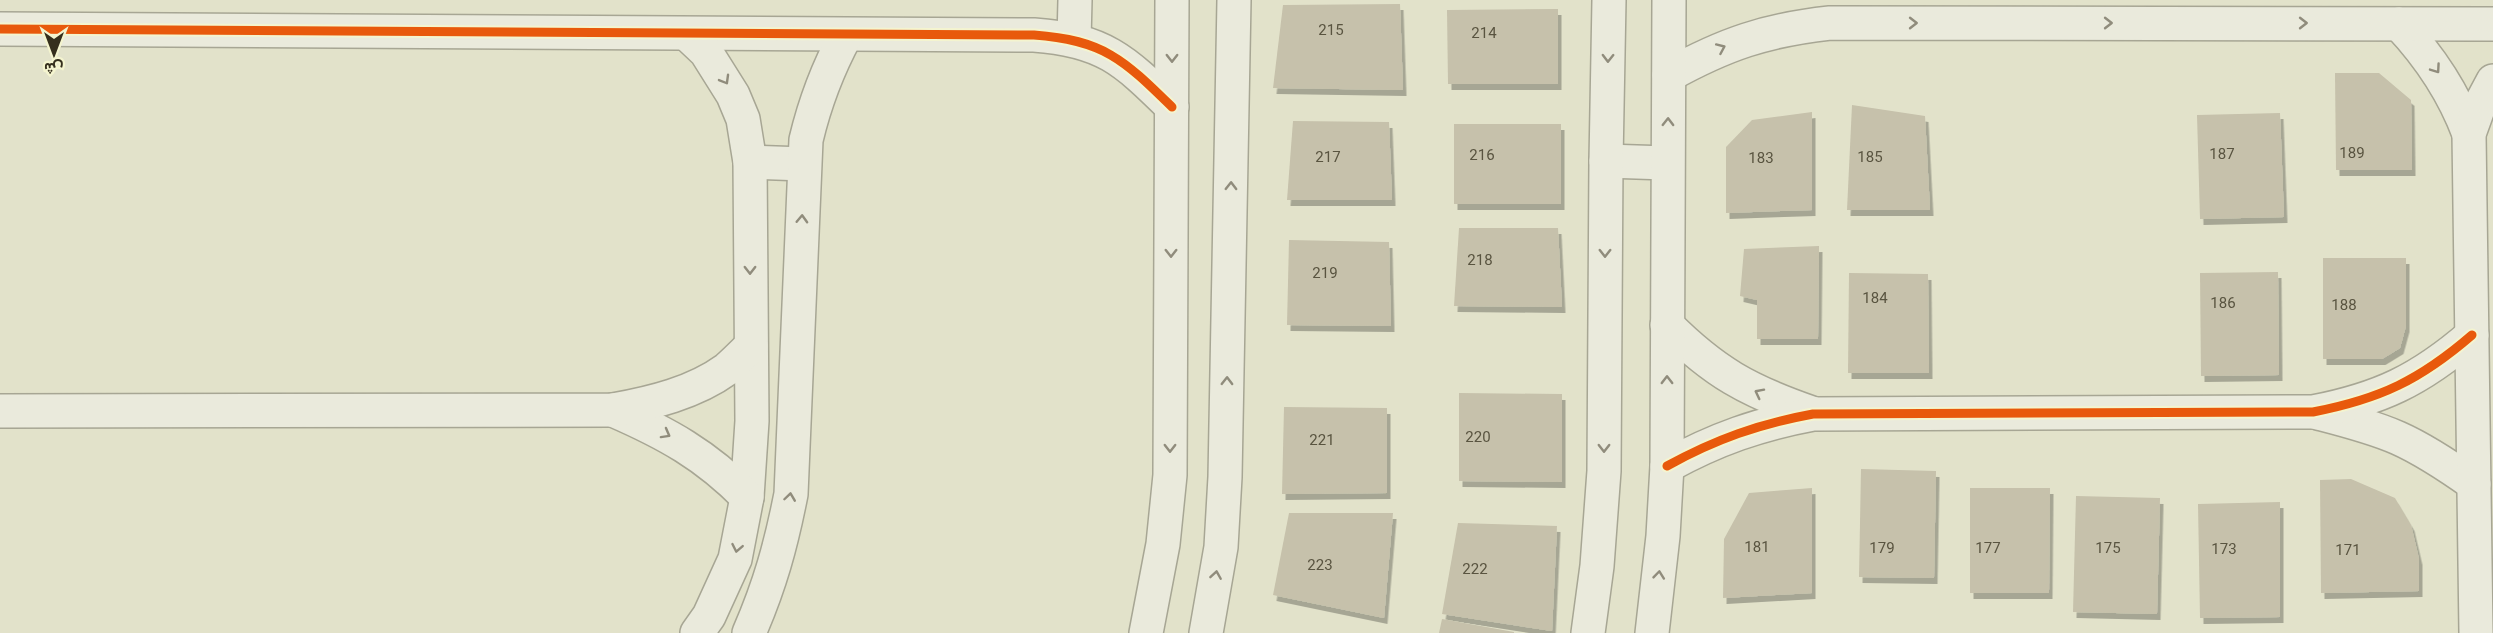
<svg xmlns="http://www.w3.org/2000/svg" width="2493" height="633" font-family="Georgia,Vazirmatn,serif">
<style>
.building{fill:#c6c1ab;filter:url(#shadow)}
.lines{fill:none;stroke-linecap:round;stroke-linejoin:round}
.minor-casing{stroke:#a7a694;stroke-width:36}
.minor{stroke:#eaeadc;stroke-width:33}
.cycleway-casing{stroke:#f4f4cf;stroke-width:13}
.cycleway{stroke:#e8590c;stroke-width:9}
.oneway{stroke:#908c7c}
.labels{text-anchor:middle;dominant-baseline:central;stroke-width:5;stroke-linejoin:round;paint-order:stroke}
.number-label{font-size:15px;fill:#595440}
</style>
<defs>
<filter id="shadow"><feDropShadow dx="3.5" dy="6" stdDeviation="0" flood-color="#0004"/></filter>
</defs>
<rect width="100%" height="100%" fill="#e2e2ca"/>
<!-- building -->
<g class="building">
<polygon points="1400,4 1403,90 1273,88 1283,5"/>
<polygon points="1558,9 1558,84 1448,84 1447,10"/>
<polygon points="2335,73 2379,73 2411,100 2412,170 2336,170"/>
<polygon points="1852,105 1925,116 1930,210 1847,210"/>
<polygon points="1812,112 1812,210 1726,213 1726,147 1752,120"/>
<polygon points="2280,113 2284,217 2200,219 2197,115"/>
<polygon points="1293,121 1389,122 1392,200 1287,200"/>
<rect x="1454" y="124" width="107" height="80"/>
<polygon points="1459,228 1558,228 1562,307 1454,306"/>
<polygon points="1289,240 1389,242 1391,326 1287,325"/>
<polygon points="1819,246 1818,339 1757,339 1757,300 1740,296 1744,249"/>
<polygon points="2323,258 2406,258 2406,326 2400,348 2382,359 2323,359"/>
<polygon points="2278,272 2279,375 2201,376 2200,273"/>
<polygon points="1849,273 1928,274 1929,373 1848,373"/>
<polygon points="1459,393 1562,394 1562,482 1459,481"/>
<polygon points="1284,407 1387,408 1387,493 1282,494"/>
<polygon points="1861,469 1936,471 1934,578 1859,577"/>
<polygon points="2351,479 2395,498 2411,525 2419,559 2419,591 2321,593 2320,480"/>
<polygon points="1812,488 1812,593 1723,598 1724,539 1749,493"/>
<polygon points="1970,488 2050,488 2049,593 1970,593"/>
<polygon points="2076,496 2160,498 2157,614 2073,612"/>
<polygon points="2280,502 2280,617 2200,618 2198,504"/>
<polygon points="1289,513 1393,513 1384,618 1273,595"/>
<polygon points="1458,523 1557,526 1552,631 1442,614"/>
<polygon points="1442,619 1514,632 1514,633 1439,633"/>
</g>
<g class="lines">
<defs>
<g id="minor">
<path d="M2399 24C2430 57 2453 91 2469 134"/>
<path d="M0 29 1034 35C1104 40 1124 60 1172 107"/>
<polyline points="688,35 706,52 733,95 743,119 750,162 752,421 747,497 735,559 709,616 697,633"/>
<polyline points="1074,40 1075,0"/>
<path d="M1669 75C1725 44 1766 30 1830 23L2493 24"/>
<polyline points="1606,161 1667,163"/>
<polyline points="750,162 804,164"/>
<path d="M1667 325C1714 372 1748 391 1812 413"/>
<path d="M613 410C666 433 706 455 747 497"/>
<path d="M0 411 613 410C652 403 694 393 727 369 735 362 743 354 751 346"/>
<path d="M2318 413C2345 420 2373 427 2398 438 2425 450 2450 467 2474 484"/>
<path d="M1667 466C1716 439 1759 424 1813 414L2313 412C2380 399 2420 380 2472 335"/>
<path d="M749 633C770 585 781 545 791 494L806 140C815 102 827 70 846 35"/>
<polyline points="1146,633 1163,544 1170,475 1172,0"/>
<polyline points="1206,633 1221,547 1225,477 1234,0"/>
<polyline points="1588,633 1597,566 1604,471 1606,161 1609,0"/>
<polyline points="1652,633 1663,536 1667,466 1669,0"/>
<polyline points="2476,633 2469,134 2478,109 2493,81"/>
</g>
</defs>
<!-- minor casing -->
<use href="#minor" class="minor-casing"/>
<!-- minor -->
<use href="#minor" class="minor"/>
<defs>
<g id="cycleway">
<path d="M0 29 1034 35C1104 40 1124 60 1172 107"/>
<path d="M1667 466C1716 439 1759 424 1813 414L2313 412C2380 399 2420 380 2472 335"/>
</g>
</defs>
<!-- cycleway casing -->
<use href="#cycleway" class="cycleway-casing"/>
<!-- cycleway -->
<use href="#cycleway" class="cycleway"/>
</g>
<!-- one-way arrows -->
<defs><path id="oneway-chevron" d="M-2-3.5L2.5 0L-2 3.5" fill="none" stroke-width="1.6" stroke-linecap="round" stroke-linejoin="round" transform="scale(1.5)"/></defs>
<g class="oneway">
<use href="#oneway-chevron" transform="translate(1913 23)"/>
<use href="#oneway-chevron" transform="translate(2108 23)"/>
<use href="#oneway-chevron" transform="translate(2303 23)"/>
<use href="#oneway-chevron" transform="translate(1721 48) rotate(-24)"/>
<use href="#oneway-chevron" transform="translate(1172 58) rotate(90)"/>
<use href="#oneway-chevron" transform="translate(1608 58) rotate(91)"/>
<use href="#oneway-chevron" transform="translate(2436 69) rotate(55)"/>
<use href="#oneway-chevron" transform="translate(725 80) rotate(60)"/>
<use href="#oneway-chevron" transform="translate(1668 122) rotate(-89)"/>
<use href="#oneway-chevron" transform="translate(1231 186) rotate(-89)"/>
<use href="#oneway-chevron" transform="translate(802 219) rotate(-88)"/>
<use href="#oneway-chevron" transform="translate(1171 253) rotate(90)"/>
<use href="#oneway-chevron" transform="translate(1605 253) rotate(90)"/>
<use href="#oneway-chevron" transform="translate(750 270) rotate(90)"/>
<use href="#oneway-chevron" transform="translate(1667 380) rotate(-90)"/>
<use href="#oneway-chevron" transform="translate(1227 381) rotate(-89)"/>
<use href="#oneway-chevron" transform="translate(1759 393) rotate(-153)"/>
<use href="#oneway-chevron" transform="translate(666 434) rotate(29)"/>
<use href="#oneway-chevron" transform="translate(1170 448) rotate(90)"/>
<use href="#oneway-chevron" transform="translate(1604 448) rotate(90)"/>
<use href="#oneway-chevron" transform="translate(790 497) rotate(-82)"/>
<use href="#oneway-chevron" transform="translate(737 548) rotate(101)"/>
<use href="#oneway-chevron" transform="translate(1216 575) rotate(-81)"/>
<use href="#oneway-chevron" transform="translate(1659 575) rotate(-84)"/>
</g>
<g class="labels">
<!-- number labels -->
<g class="number-label">
<text x="1331" y="31">215</text>
<text x="1484" y="34">214</text>
<text x="2352" y="154">189</text>
<text x="2222" y="155">187</text>
<text x="1482" y="156">216</text>
<text x="1328" y="158">217</text>
<text x="1870" y="158">185</text>
<text x="1761" y="159">183</text>
<text x="1480" y="261">218</text>
<text x="1325" y="274">219</text>
<text x="1875" y="299">184</text>
<text x="2223" y="304">186</text>
<text x="2344" y="306">188</text>
<text x="1478" y="438">220</text>
<text x="1322" y="441">221</text>
<text x="1757" y="548">181</text>
<text x="1882" y="549">179</text>
<text x="1988" y="549">177</text>
<text x="2108" y="549">175</text>
<text x="2224" y="550">173</text>
<text x="2348" y="551">171</text>
<text x="1320" y="566">223</text>
<text x="1475" y="570">222</text>
</g>
</g>
<!-- north arrow -->
<g transform="translate(54 54) rotate(180)" stroke="#f4f4cf" stroke-width="4.5" paint-order="stroke">
<path d="M0-4.5L10 22L0 15L-10 22Z" fill="#352f1d"/>
<text y="-9" font-size="16" font-weight="bold" text-anchor="middle" fill="#352f1d">ش</text>
</g>
</svg>
